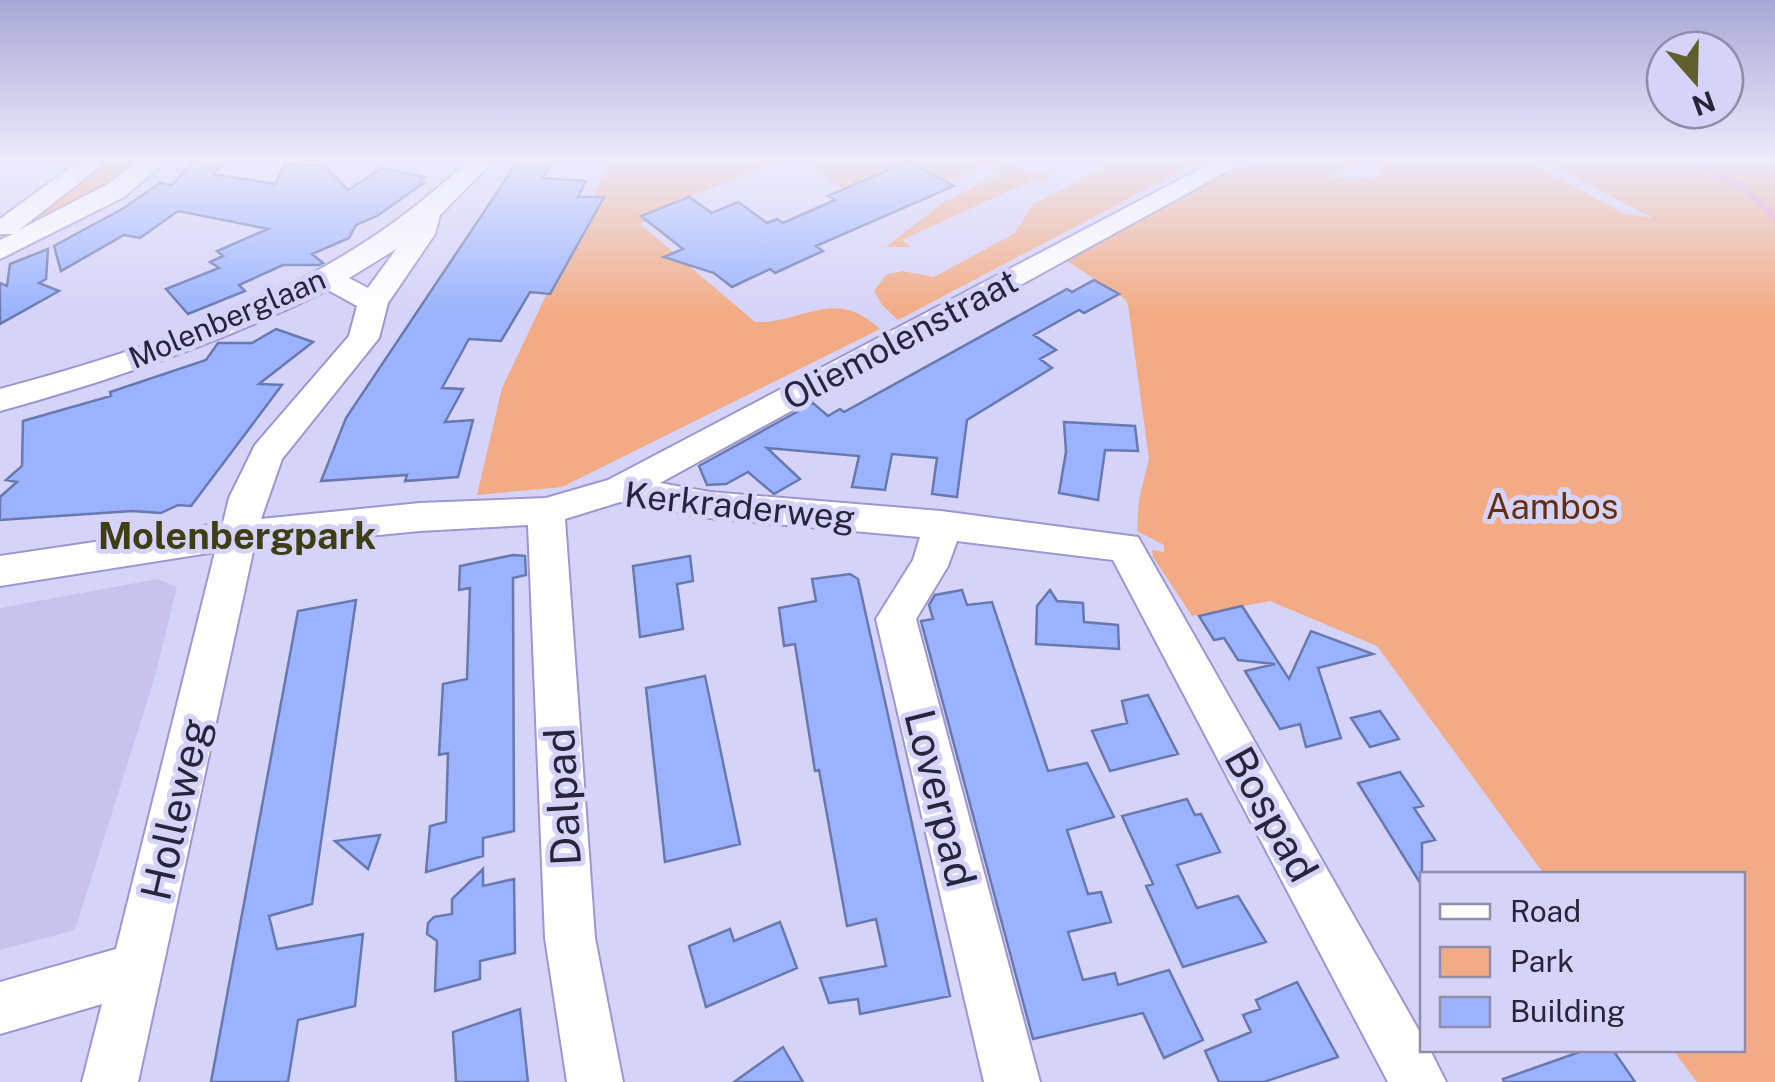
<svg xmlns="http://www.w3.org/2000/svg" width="1775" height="1082" font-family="'Public Sans',sans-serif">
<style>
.built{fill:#c8c3ed}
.green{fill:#f2ab84}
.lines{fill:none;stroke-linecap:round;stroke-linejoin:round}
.stream{stroke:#e894bc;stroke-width:6}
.building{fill:#9bb3fe;stroke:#6879af;stroke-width:2.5}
.minor-casing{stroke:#9e96d1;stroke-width:4}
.minor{fill:#fff;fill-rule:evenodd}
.labels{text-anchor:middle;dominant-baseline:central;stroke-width:10;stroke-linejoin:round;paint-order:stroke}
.far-street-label{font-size:30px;fill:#28243b;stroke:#d6d3f8}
.street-label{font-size:35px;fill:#28243b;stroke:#d6d3f8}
.park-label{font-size:35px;fill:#62300f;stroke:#d6d3f8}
.neighbourhood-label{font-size:38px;font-weight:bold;fill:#3e3e15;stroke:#d6d3f8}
.near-street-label{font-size:42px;fill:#28243b;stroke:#d6d3f8}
</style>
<rect width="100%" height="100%" fill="#d6d3f8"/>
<path class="built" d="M158 579 177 587 154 680 75 930 0 950V608Z"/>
<path class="green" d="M101 161H139L108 184 0 241V234Z
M610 161H780L644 214 650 220 640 224 755 322C806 323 834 286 880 329L562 487 477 495 502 388Z
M802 161H1009L1033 174 1044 169 1051 174 1044 182 1037 178 902 240 911 247H886L944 202 1003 172 988 164 930 189 895 168 844 189Z
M1107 161H1200L898 320 882 305 874 291 886 275 902 271 934 277 1015 233 1033 204 1105 168Z
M1261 161H1360L1331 176 1354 180 1380 175 1376 162 1380 161H1527L1625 214 1653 218 1542 161H1768L1775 165V1082H1697L1673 1050H1742V874H1544L1377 646 1270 601 1192 616 1153 557 1152 550 1164 552V545L1137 531 1139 499 1149 459 1128 305 1125 299 1064 259 1198 184Z"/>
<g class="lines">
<path class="stream" d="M1694 161 1747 192 1775 217"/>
</g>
<path class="building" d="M193 161H225L214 174 275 184 285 164 325 166 348 190 382 168 425 177 419 182 424 183 377 216 356 225 349 238 312 254 323 263 319 265H283L239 285 245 291 188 314 166 289 219 268 210 262 223 256 217 251 268 229 178 211 140 238 124 235 61 271 54 246 122 209 160 183 172 185Z
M518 161H554L543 178 586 181 578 197H604L550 294 530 292 501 341 469 339 442 388 463 389 445 422 473 420 458 477 405 481 407 475 321 481 346 418Z
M908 161 954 186 816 246 823 251 775 273 770 269 732 287 714 273 664 257 683 249 641 216 689 197 712 213 738 202 767 223 777 219 783 223 835 200 828 196Z
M48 249 46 279 39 283 59 291 0 324V283L7 286 10 264Z
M1094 280 1119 294 1084 313 1079 310 1034 335 1056 350 1040 359 1052 368 967 420 957 497 932 494 937 458 892 454 885 490 852 487 859 456 767 448 800 479 774 494 748 472 726 484 707 485 699 466 813 403 828 416 840 409 844 412 1067 289 1072 292Z
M276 329 313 342 259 384 282 385 191 506 178 505 161 513 132 511 0 520V497L17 482 6 480 22 466 23 421 111 396 110 392 206 360 218 343H252Z
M1064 422 1135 426 1138 451 1105 450 1098 500 1059 493 1066 452Z
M513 555 525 556 526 575 513 578 514 831 483 838V856L426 872 430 826 446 822 448 753 439 755 443 684 467 679 470 588 459 590 460 566Z
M690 556 693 581 677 584 683 629 640 637 633 566Z
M850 574 858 579 950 996 860 1014 858 999 829 1003 820 978 886 966 876 919 847 926 819 770 815 771 795 644 784 646 779 608 816 601 812 579Z
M962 590 967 605 992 602 1048 771 1087 763 1114 817 1067 830 1088 894 1101 892 1111 922 1068 932 1083 980 1115 973 1118 985 1169 970 1203 1040 1164 1058 1143 1013 1033 1039 921 621 933 619 929 605 935 595Z
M1050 590 1057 601 1083 603 1084 622 1118 625 1119 649 1036 644 1037 606Z
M356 600 312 904 269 916 277 949 363 934 355 1006 298 1020 288 1082H211L298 611Z
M1242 606 1289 679 1311 631 1373 654 1318 668 1341 738 1306 747 1300 724 1280 729 1245 671 1275 664 1238 660 1224 638 1214 640 1199 616Z
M705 676 740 844 665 862 646 688Z
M1148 695 1178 754 1110 771 1092 731 1127 723 1122 701Z
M1380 711 1399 739 1370 747 1351 718Z
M1400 772 1423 806 1414 808 1435 840 1422 843V886L1358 783Z
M1187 799 1195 815 1201 814 1220 852 1177 865 1197 908 1238 896 1266 942 1183 967 1146 886 1153 884 1122 816Z
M380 835 368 869 335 841Z
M483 869V886L514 879 515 953 480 961V979L435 991 437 941 427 934 428 923 434 917 452 914V899Z
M780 922 797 968 706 1007 689 946 730 929 734 941Z
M1297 982 1338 1057 1264 1082H1219L1205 1051 1251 1032 1243 1015 1260 1009 1256 1000Z
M520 1009 528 1082H456L453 1032Z
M783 1047 803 1082H734Z
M1585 1050H1613L1635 1082H1504L1503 1079Z"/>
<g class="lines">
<g class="minor-casing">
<path id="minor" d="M79 161H107L19 230 106 185 138 161H166L124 197 0 259V240L13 234H0V219Z
M467 161H493L440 215 435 234 388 303 379 338 282 459 261 519 420 503 546 498 608 480 1215 161H1246L660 483 710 492 941 511 1138 537 1422 1036V1050H1430L1446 1082H1388L1113 560 957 541 948 566 916 619 1040 1082H984L876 619 913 560 920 537 710 518 620 502 565 519 595 938 623 1082H567L545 938 528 525 420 531 254 547 138 1082H82L102 1004 0 1034V982L116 949 215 552 0 586V556L223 523 229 498 255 445 349 336 357 306 328 290C222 342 113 380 0 411V389C169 343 339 286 467 161ZM397 248 368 288 349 278 393 251Z"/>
</g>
<use href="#minor" class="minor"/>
</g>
<linearGradient id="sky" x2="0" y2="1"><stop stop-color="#a8a7d6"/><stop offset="0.51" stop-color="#edebfc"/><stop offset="1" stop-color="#edebfc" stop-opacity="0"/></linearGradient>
<rect width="1775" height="313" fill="url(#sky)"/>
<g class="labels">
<g class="far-street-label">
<text transform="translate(227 318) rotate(-23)">Molenberglaan</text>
</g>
<g class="street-label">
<text transform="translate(900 339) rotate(-28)">Oliemolenstraat</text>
<text transform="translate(740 506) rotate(6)">Kerkraderweg</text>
</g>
<g class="park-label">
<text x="1552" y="506">Aambos</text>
</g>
<g class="neighbourhood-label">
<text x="237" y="535">Molenbergpark</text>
</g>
<g class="near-street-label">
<text transform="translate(562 797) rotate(-93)">Dalpad</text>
<text transform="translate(941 798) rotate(76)">Loverpad</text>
<text transform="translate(175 809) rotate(-77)">Holleweg</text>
<text transform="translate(1272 814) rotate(61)">Bospad</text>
</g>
</g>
<rect x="1420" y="872" width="325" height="180" fill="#d6d3f8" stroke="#908dac" stroke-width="2.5"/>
<rect x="1440" y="904" width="50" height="15" fill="#ffffff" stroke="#908dac" stroke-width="2.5"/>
<text x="1510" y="922" font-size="30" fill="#28243b">Road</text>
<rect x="1440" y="947" width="50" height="30" fill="#f2ab84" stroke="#908dac" stroke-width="2.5"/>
<text x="1510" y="972" font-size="30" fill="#28243b">Park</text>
<rect x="1440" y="997" width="50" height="30" fill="#9bb3fe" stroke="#908dac" stroke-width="2.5"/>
<text x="1510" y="1022" font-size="30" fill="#28243b">Building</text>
<g transform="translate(1695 80) rotate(160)"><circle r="48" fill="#d6d3f8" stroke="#908dac" stroke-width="2.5"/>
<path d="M0-8L18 38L0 25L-18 38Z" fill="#5e5f2c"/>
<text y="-15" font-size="28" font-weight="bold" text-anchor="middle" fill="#28243b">N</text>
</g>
</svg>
